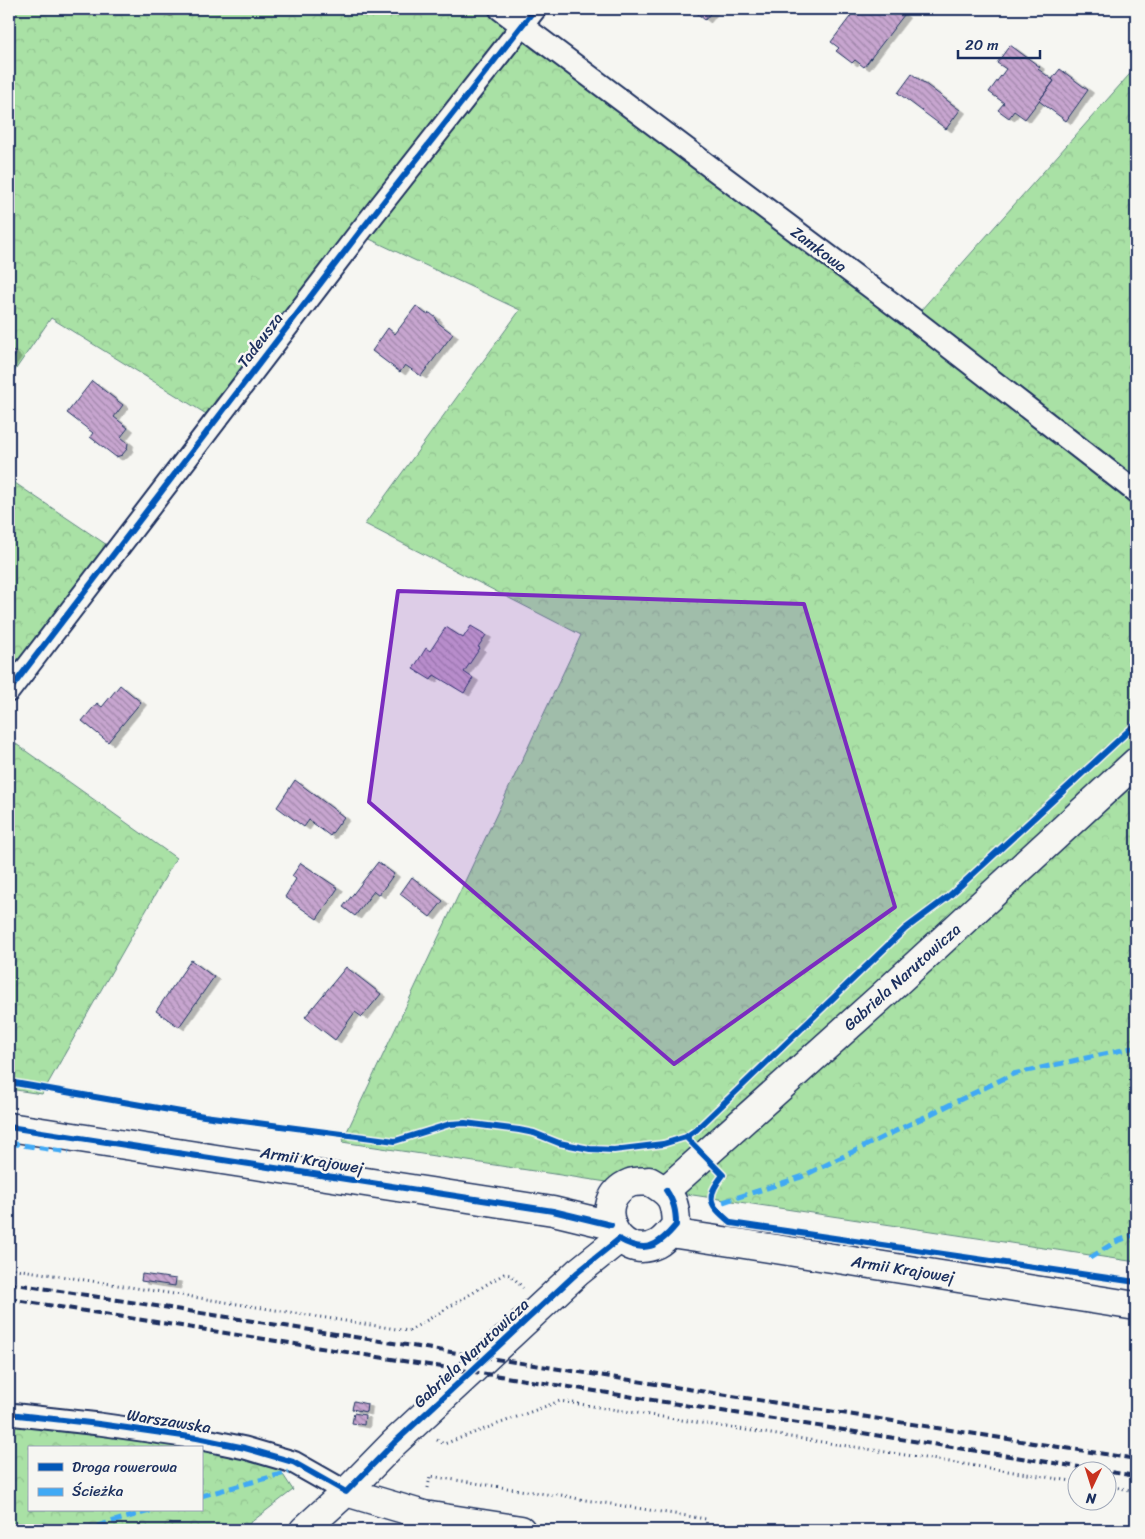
<svg xmlns="http://www.w3.org/2000/svg" width="1145" height="1539" font-family="Sriracha,sans-serif">
<style>
.forest{fill:url(#forest-crowns);stroke:#628882;fill-rule:evenodd}
.building{fill:url(#building-back-hatch);stroke:#1b2f5e;filter:url(#shadow)}
.lines{fill:none;stroke-linecap:round;stroke-linejoin:round}
.street-casing{stroke:#1b2f5e;stroke-width:25}
.secondary-casing{stroke:#1b2f5e;stroke-width:31}
.path{stroke:#1b2f5e;stroke-width:3;stroke-dasharray:1 4;stroke-linecap:butt}
.street{stroke:#f6f6f2;stroke-width:21}
.secondary{stroke:#f6f6f2;stroke-width:28}
.rail{stroke:#1b2f5e;stroke-width:4;stroke-dasharray:8 4;stroke-linecap:butt}
.quiet{stroke:#3fa9f5;stroke-width:5;stroke-dasharray:10 5;stroke-linecap:butt}
.cycleway-casing{stroke:#f6f6f2;stroke-width:9}
.cycleway{stroke:#0057b8;stroke-width:6}
.marked{fill:#7b2cbf;fill-opacity:0.2;stroke:#7b2cbf;stroke-width:4;stroke-linejoin:round}
.labels{text-anchor:middle;dominant-baseline:central;stroke-width:5;stroke-linejoin:round;paint-order:stroke}
.street-label{font-size:16px;fill:#1b2f5e;stroke:#f6f6f2}
</style>
<defs>
<pattern id="forest-crowns" width="20" height="18" patternUnits="userSpaceOnUse" patternTransform="scale(1.25)"><rect width="20" height="18" fill="#a9e1a5"/><path d="M2 6a3 3 0 1 1 6 0M12 15a3 3 0 1 1 6 0" fill="none" stroke="#91c190"/></pattern>
<pattern id="building-back-hatch" width="6" height="6" patternUnits="userSpaceOnUse" patternTransform="scale(1.25)"><rect width="6" height="6" fill="#c7a5cf"/><path d="M-1 5l2 2M0 0l6 6M5-1l2 2" fill="none" stroke="#a187ab"/></pattern>
<filter id="shadow"><feDropShadow dx="5.5" dy="3" stdDeviation="0" flood-color="#0004"/></filter>
</defs>
<rect width="100%" height="100%" fill="#f6f6f2"/>
<filter id="ink" filterUnits="userSpaceOnUse"><feTurbulence type="fractalNoise" baseFrequency=".02" numOctaves="2"/><feDisplacementMap in="SourceGraphic" scale="10" xChannelSelector="R" yChannelSelector="G"/><feConvolveMatrix kernelMatrix="1 2 1 2 8 2 1 2 1" color-interpolation-filters="sRGB"/></filter>
<g filter="url(#ink)">
<path class="forest" d="M9 9H500L913 319 1136 67V1262L342 1142 581 635 365 524 520 310 359 234 216 420 51 318 9 379Z
M9 479 116 551 9 691Z
M9 739 176 858 42 1094 9 1089Z
M9 1415 245 1448 280 1470 293 1490 241 1530H9ZM29 1448H201V1510H29Z"/>
<path class="building" d="M158 9H169L165 14Z
M692 9H714L705 20Z
M856 9H895L904 15 864 67 855 60 852 63 836 51 839 48 831 42Z
M1010 45 1040 67 1038 69 1054 81 1025 119 1014 111 1009 118 998 110 1004 103 989 92 1006 69 997 63Z
M1060 69 1088 90 1066 121 1039 101 1054 81 1052 79Z
M912 74 960 110 946 129 898 93Z
M416 306 426 314 430 313 436 318 437 322 453 334 421 376 405 365 400 372 372 351 388 328 395 334Z
M9 348 16 354 9 365Z
M92 381 123 405 114 417 128 428 121 437 128 443 127 449 122 455 116 457 90 437 93 433 67 413Z
M471 626 486 635 478 647 480 648 464 672 473 678 464 693 434 675 431 680 413 669 426 648 430 651 446 627 463 638Z
M120 685 141 702 108 742 82 721 97 703 102 707Z
M295 780 344 817 330 836 309 820 304 827 277 807Z
M378 862 394 874 379 895 374 891 355 916 343 907Z
M301 863 338 888 317 919 285 897 296 879 292 876Z
M412 877 443 901 430 917 400 894Z
M191 960 214 977 179 1027 156 1011Z
M346 967 381 994 362 1017 355 1012 335 1040 305 1017Z
M142 1274 176 1279 175 1286 141 1281Z
M354 1401 367 1404 366 1412 352 1409Z
M354 1413 365 1415 364 1425 352 1423Z"/>
<g class="lines">
<g class="street-casing">
<path id="street" d="M500 9 913 319 1136 492
M9 691 359 233 535 9
M9 1414 99 1424 197 1438 245 1448 293 1462 346 1492"/>
</g>
<g class="secondary-casing">
<path id="secondary" d="M9 1127 553 1211 611 1225
M649 1181C672 1194 675 1199 676 1225 671 1231 665 1240 657 1244 617 1264 588 1200 630 1183 635 1181 644 1182 649 1181Z
M666 1190 880 998 1136 762
M670 1233 744 1244 1136 1306
M346 1492 424 1515 521 1530
M304 1530 346 1492 394 1443 578 1272 619 1239"/>
</g>
<path class="path" d="M9 1268 409 1331 504 1274 511 1275 523 1288
M437 1440 444 1444 560 1401 1078 1482
M1108 1486 1136 1491
M428 1488 430 1476 552 1495 557 1494 579 1499 706 1519 707 1528 723 1530"/>
<use href="#street" class="street"/>
<use href="#secondary" class="secondary"/>
<path class="rail" d="M9 1283 1136 1459
M9 1299 1136 1476"/>
<path class="quiet" d="M9 1143 69 1152
M723 1202 801 1177 1013 1074 1136 1047
M1090 1258 1115 1242 1136 1234
M201 1496 289 1472
M83 1530 153 1510"/>
<g class="cycleway-casing">
<path id="cycleway" d="M9 691 359 233 535 9
M9 1082 204 1116 395 1141 450 1124 465 1123 519 1130 534 1133 559 1143 590 1149 614 1150 663 1144 686 1137 696 1130 905 929 948 897 1136 724
M9 1127 553 1211 611 1225
M686 1137 723 1175C704 1199 710 1205 731 1223L1136 1282
M9 1414 99 1424 197 1438 245 1448 293 1462 346 1492 394 1443 578 1272 619 1239C645 1254 658 1247 676 1225 676 1211 674 1202 666 1190"/>
</g>
<use href="#cycleway" class="cycleway"/>
</g>
</g>
<path class="marked" d="M398 591 804 604 895 907 674 1064 369 802Z"/>
<g class="labels">
<g class="street-label">
<text transform="translate(819 249) rotate(37)">Zamkowa</text>
<text transform="translate(260 340) rotate(-53)">Tadeusza</text>
<text transform="translate(902 977) rotate(-42)">Gabriela Narutowicza</text>
<text transform="translate(312 1160) rotate(9)">Armii Krajowej</text>
<text transform="translate(903 1269) rotate(9)">Armii Krajowej</text>
<text transform="translate(471 1353) rotate(-43)">Gabriela Narutowicza</text>
<text transform="translate(169 1421) rotate(9)">Warszawska</text>
</g>
</g>
<rect width="1145" height="1539" fill="none" stroke="#f6f6f2" stroke-width="30"/>
<rect x="15" y="15" width="1115" height="1509" fill="none" stroke="#1b2f5e" stroke-width="2" filter="url(#ink)"/>
<rect x="28" y="1446" width="175" height="65" fill="#f6f6f2" stroke="#9ea6b7"/>
<rect x="38" y="1463" width="25" height="8" fill="#0057b8" stroke="#9ea6b7"/>
<text x="72" y="1472" font-size="15" fill="#1b2f5e">Droga rowerowa</text>
<rect x="38" y="1488" width="25" height="8" fill="#3fa9f5" stroke="#9ea6b7"/>
<text x="72" y="1496" font-size="15" fill="#1b2f5e">Ścieżka</text>
<g transform="translate(1092 1486) rotate(184)"><circle r="24" fill="#f6f6f2" stroke="#9ea6b7"/>
<path d="M0-4L9 19L0 12L-9 19Z" fill="#c8321e"/>
<text y="-8" font-size="14" font-weight="bold" text-anchor="middle" fill="#1b2f5e">N</text>
</g>
<path d="M958 50v8h82v-8" fill="none" stroke="#1b2f5e" stroke-width="2.5"/>
<text x="965" y="50" font-size="15" fill="#1b2f5e" stroke="#f6f6f2" stroke-width="4" paint-order="stroke">20 m</text>
</svg>
